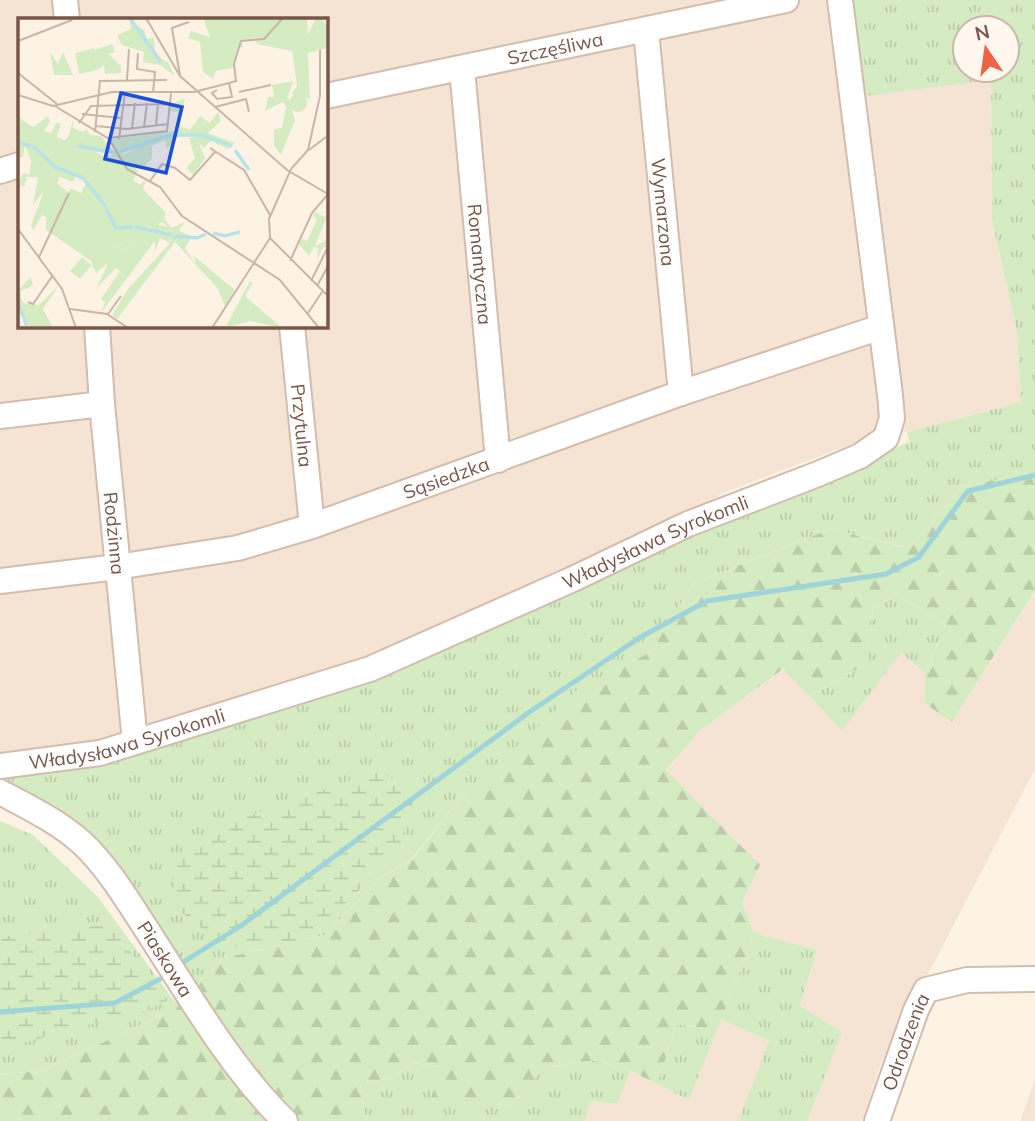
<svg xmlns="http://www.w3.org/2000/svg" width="1035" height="1121" font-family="Mulish,sans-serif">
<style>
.residential{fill:#f5e4d3;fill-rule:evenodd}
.grass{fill:url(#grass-tufts);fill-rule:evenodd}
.forest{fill:url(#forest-firs)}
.wetland{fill:url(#wetland-marsh)}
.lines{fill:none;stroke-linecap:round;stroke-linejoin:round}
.stream{stroke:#9ed4da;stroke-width:5}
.minor-casing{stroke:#d2bcad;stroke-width:28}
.minor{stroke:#fff;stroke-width:24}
.labels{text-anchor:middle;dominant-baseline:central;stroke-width:5;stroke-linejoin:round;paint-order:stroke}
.street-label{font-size:19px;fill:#785749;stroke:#fff7ed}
.inset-river{fill:none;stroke:#b9e3e8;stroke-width:3.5}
.inset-road{fill:none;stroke:#c8b5a7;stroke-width:2}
.view{fill:#1d4ed8;fill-opacity:0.15;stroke:#1d4ed8;stroke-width:3.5}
.inset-edge{fill:none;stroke:#785749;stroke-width:3.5}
</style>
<defs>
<pattern id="grass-tufts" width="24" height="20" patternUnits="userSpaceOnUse" patternTransform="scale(1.75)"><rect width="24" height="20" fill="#d5ecc3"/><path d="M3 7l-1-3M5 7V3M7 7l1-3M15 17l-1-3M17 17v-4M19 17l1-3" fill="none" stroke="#bacca9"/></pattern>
<pattern id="forest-firs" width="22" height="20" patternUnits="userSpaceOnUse" patternTransform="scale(1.75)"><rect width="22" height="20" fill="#d5ecc3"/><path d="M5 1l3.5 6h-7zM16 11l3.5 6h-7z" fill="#bacca9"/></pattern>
<pattern id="wetland-marsh" width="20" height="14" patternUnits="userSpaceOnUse" patternTransform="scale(1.75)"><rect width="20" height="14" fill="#d5ecc3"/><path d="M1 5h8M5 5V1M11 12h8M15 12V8" fill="none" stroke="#bacca9"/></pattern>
</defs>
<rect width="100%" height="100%" fill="#fdf3e5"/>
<path class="residential" d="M0 0H838L829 28 839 99 991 79 992 220 1017 332 1021 402 907 432 865 439 723 493 674 525 363 667 116 744 0 756ZM19 19H326V326H19Z
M1035 592V769L927 976 892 1058 882 1060 862 1121H807L841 1032 800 1006 817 950 754 933 742 902 666 771 700 731 784 669 842 731 901 653 925 673 924 703 952 722Z
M721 1019 769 1041 738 1121H585L590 1101 617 1104 631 1071 689 1100Z
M1035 1080V1121H1020L1024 1110Z"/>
<path class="grass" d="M852 0H1035V473L962 486 910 548 861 537 833 528 694 583 649 653 580 688 456 803 411 860 381 877 325 935 224 958 192 987 113 859 68 815 0 781V770H73L386 671 560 591 909 442 907 432 1021 402 1017 332 992 220 991 80 865 96ZM965 28H1007V70H965Z
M896 594 946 625 925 673 901 653 842 731 809 696 867 664 873 609Z
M0 821 33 835 98 897 175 1002 159 1016 45 1070 0 1075Z
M754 933 817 950 800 1006 842 1032 807 1121H738L769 1041 721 1019Z
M677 1024 717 1030 689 1100 657 1084Z
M594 1060 631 1071 617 1104 590 1101 585 1121H366L360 1084 391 1078 413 1063 439 1067 433 1096 511 1106 542 1068Z"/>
<path class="forest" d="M1035 473V591L952 722 924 703 925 673 946 625 896 594 873 609 867 664 809 696 783 669 700 731 666 770 760 865 742 902 754 933 717 1030 677 1024 657 1084 631 1071 594 1060 542 1068 511 1106 432 1097 439 1067 413 1063 391 1078 360 1084 366 1121H0V1075L45 1070 159 1016 224 958 325 935 381 877 412 860 456 803 580 687 649 653 694 583 833 528 861 537 910 548 962 486Z"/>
<path class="wetland" d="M374 772 418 787 400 844 354 896 298 944 226 947 180 911 168 861 229 823Z
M112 924 132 954 168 1000 139 1015 96 1023 0 1049V937Z"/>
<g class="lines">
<path class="stream" d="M185 961 242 925 528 713 639 638 707 601 886 574 919 557 968 491 1035 475
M0 1012 115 1003 160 979"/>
<g class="minor-casing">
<g id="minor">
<path d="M65 0 67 19"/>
<path id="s1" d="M646 31 681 393"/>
<path id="s2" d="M462 69 498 460"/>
<path id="s3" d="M326 96 786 0"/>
<path d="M0 171 19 165"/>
<path id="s4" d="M97 326 102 404 135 742"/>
<path id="s5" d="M292 326 312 526"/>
<path d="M0 416 102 404"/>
<path id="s6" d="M0 581 117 567 238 548 312 526 681 393 881 327"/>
<path id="s7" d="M0 766 100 753 370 669 573 579 688 524 818 474 860 456 886 438 892 418 890 395 840 0"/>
<path id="s8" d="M0 792C28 807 57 821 81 842 107 866 126 898 145 927 186 990 231 1069 285 1121"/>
<path id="s9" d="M877 1121 916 1010 926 990 967 980 1035 979"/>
</g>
</g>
<use href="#minor" class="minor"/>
</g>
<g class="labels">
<g class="street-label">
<text stroke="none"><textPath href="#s3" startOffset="234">Szczęśliwa</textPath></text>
<text stroke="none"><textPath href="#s1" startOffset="182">Wymarzona</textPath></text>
<text stroke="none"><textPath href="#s2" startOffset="196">Romantyczna</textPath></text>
<text stroke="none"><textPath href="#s5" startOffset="100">Przytulna</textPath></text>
<text stroke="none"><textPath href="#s6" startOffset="460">Sąsiedzka</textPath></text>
<text stroke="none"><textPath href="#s4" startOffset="208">Rodzinna</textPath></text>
<text stroke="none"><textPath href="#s7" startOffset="696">Władysława Syrokomli</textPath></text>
<text stroke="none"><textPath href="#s7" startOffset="130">Władysława Syrokomli</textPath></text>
<text stroke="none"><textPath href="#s8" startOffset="240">Piaskowa</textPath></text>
<text stroke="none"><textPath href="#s9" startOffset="84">Odrodzenia</textPath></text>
</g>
</g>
<g transform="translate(18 18)">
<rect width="310" height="310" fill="#fdf3e5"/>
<path d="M94 26 97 34 91 36 103 48V55L87 56 86 47 79 52 76 32ZM167 80 161 107 172 112 182 98 192 105 200 94 203 103 190 115 217 125 210 131 193 123 186 130 181 125 187 140 176 157 168 150 177 140 171 120 175 119 168 114 145 118 101 136 92 121 157 113 160 94 152 93 153 86ZM55 102V110L66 114 68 110 72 117 83 118 99 137 73 133 66 128 73 126V121L65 118 49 124ZM297 194 307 199 310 195 297 228 310 221V230L305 229 299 242 300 230 296 229 291 238 281 226 284 221 289 223 299 201 295 198ZM135 197 141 207 154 210 166 204 161 213 174 218 167 230 178 247 157 224 99 301 94 297 110 271 152 225 148 211 138 214 129 207ZM96 220H109L111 228 105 233 97 227 94 239 105 240 110 235 115 240 101 242 90 240 81 249 79 240ZM64 239 79 252 73 248 62 261 52 253ZM232 263 235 265 227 278 264 310 232 303 207 310Z" fill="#d5ecc3"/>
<path d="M185 0H289L290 16 298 0H303L310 8V30L290 35 292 81 273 76 279 68 274 33 239 26 237 20 224 24 225 29 219 31 216 50 198 53 195 61 185 54 182 24 170 20 173 13 192 19ZM111 2 126 12 129 21 136 19 137 38 150 44 157 58 142 47 125 44 126 34 104 27 99 17 113 11ZM76 30 79 52 61 56 57 35ZM32 34 40 46 45 34 55 57H36ZM250 79H270L277 102 263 137 256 128V111L264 110 268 89 265 84 247 93ZM30 98 32 104 26 113 33 115 39 104 43 106 39 119 47 122 52 116 51 124 58 118 79 120 73 128H66L85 138 109 135 136 119 168 114 175 119H160L149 131 147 122 134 128V140L127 148 109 144 120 152 115 163 122 166 128 162 125 171 148 195 146 200 156 213 144 204 139 207 135 198 129 208 138 214 147 209 152 225 142 220 137 234V223L83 295 87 284 83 281 102 253 98 250 78 271 90 245 78 255 73 243 28 212V199L24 197 15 213 13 207 26 173 15 187 20 159H9L6 169 0 166 5 155 11 157 13 143 7 127 5 139 0 140V99L15 109ZM58 158 68 165 63 175 53 170 50 174 39 165 42 159 55 164ZM96 220H109L111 228 105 233 97 227 81 249 86 240H80ZM176 238 217 272 207 289 200 271 178 247ZM13 259 15 268 2 273 5 285 21 287 41 267 25 291 35 310H13L0 292V272Z" fill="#d5ecc3" fill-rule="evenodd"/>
<path d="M275 63 270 79H256L254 67ZM271 85a9 9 0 1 1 18 0a9 9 0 1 1-18 0Z" fill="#d5ecc3"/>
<path class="inset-river" d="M112 0 143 44M0 124 16 129 37 149 65 160 88 189M60 128 98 135M217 132 231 152M101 134 153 117H184L214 128M88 191 98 210 115 209M117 209 153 217M195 215 207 218 222 214M155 218 179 220 188 216M0 285 9 308"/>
<path class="inset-road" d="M128 0 162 58 269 152 310 176M0 23 54 2M120 35 119 51 137 54 135 74M0 55 39 86M162 58 154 10 171 4M109 62 111 31M199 72 194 75 199 81 214 79 211 65M221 74 253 67M0 77 35 88 94 74H176L211 65 218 63 216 46 223 23 246 21 265 0M37 88 91 121 109 151 142 169 164 198 262 262 301 310M197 89 228 81 231 94M64 96 103 100M61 105 73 88 152 86M78 108 109 111 150 106M138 108 140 86M126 109 129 85M114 110 117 85M77 114 82 63 149 62M90 120 149 113 153 75M101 121 107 74M192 130 226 152 252 197M291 132 308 119M132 163 144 146 157 150 172 162 197 134M0 211 44 271 58 310M252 220 310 278M21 239 51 175M272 243 294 195 310 176M293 263 310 229M299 268 310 248M10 284 15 286 35 257M52 291 89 296 110 310M290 295 304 274M90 296 103 278M194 310 252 220 251 201 273 151 290 132 302 78V32"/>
<path class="view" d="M103 75 164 89 148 155 87 141Z"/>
<rect width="310" height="310" class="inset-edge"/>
</g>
<g transform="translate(986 49) rotate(347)"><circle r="33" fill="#fff7ed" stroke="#c9b7ab" stroke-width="2"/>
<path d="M0-5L12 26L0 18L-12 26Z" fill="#ec6345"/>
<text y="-10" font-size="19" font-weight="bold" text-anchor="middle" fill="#785749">N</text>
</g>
</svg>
